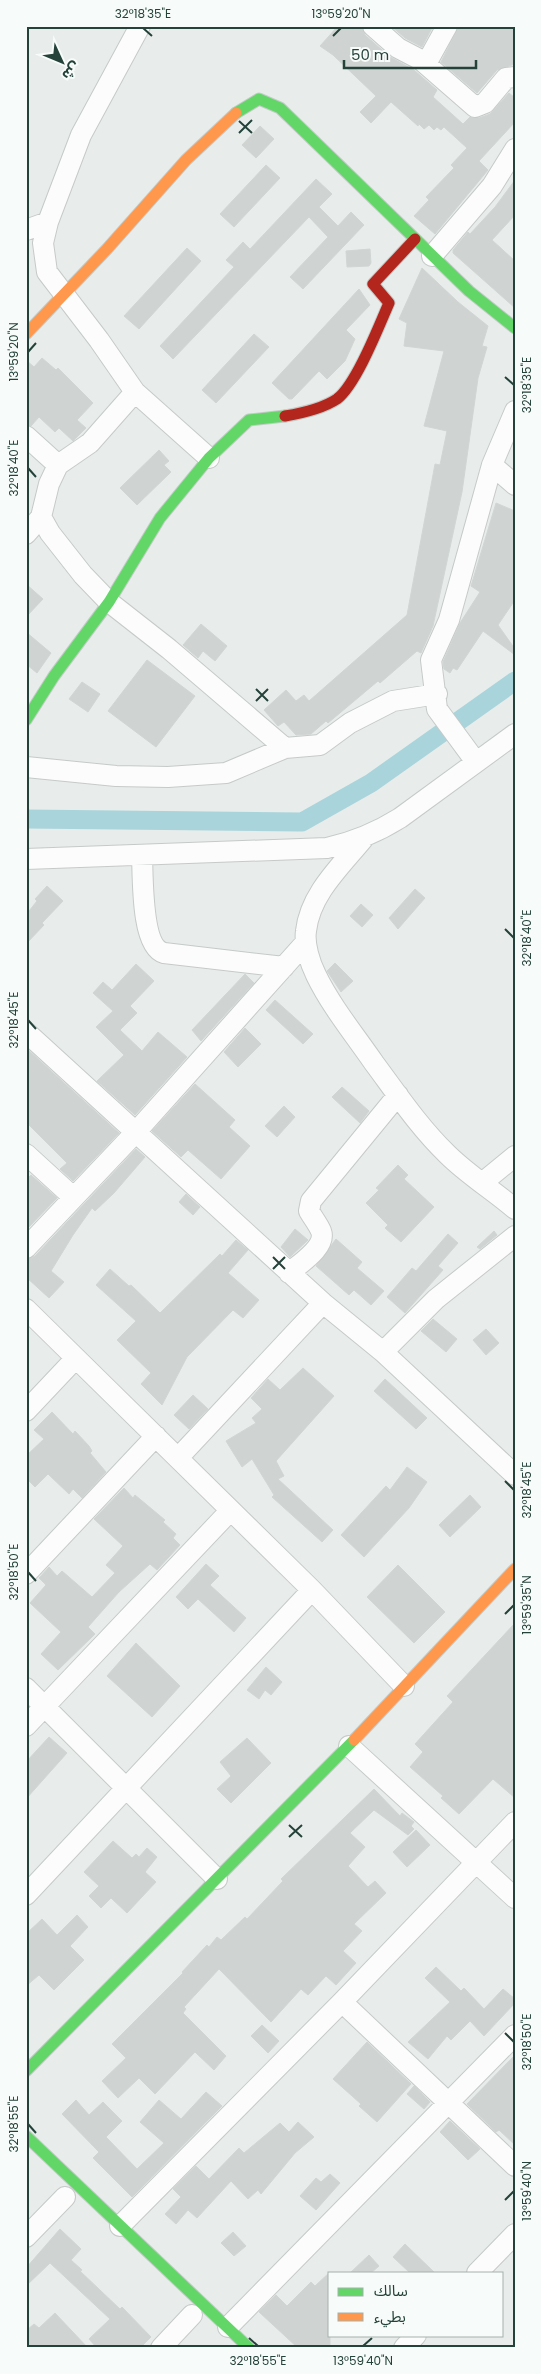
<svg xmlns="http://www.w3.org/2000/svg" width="541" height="2374" font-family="Poppins,'Noto Sans Arabic',sans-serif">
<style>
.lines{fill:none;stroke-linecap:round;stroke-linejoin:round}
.canal{stroke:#a9d4db;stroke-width:19}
.building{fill:#cfd4d2;stroke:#d1d6d4}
.street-casing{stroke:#c5cac8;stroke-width:22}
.fast-casing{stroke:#c3cbc8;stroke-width:13}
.slow-casing{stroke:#c3cbc8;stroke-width:13}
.jam-casing{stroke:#c3cbc8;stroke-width:13}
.street{stroke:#fcfcfc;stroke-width:20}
.fast{stroke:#63d668;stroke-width:11}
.slow{stroke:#ff974d;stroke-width:11}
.jam{stroke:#b3261e;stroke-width:11}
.ticks{fill:none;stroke:#24423a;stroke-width:2}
.neatline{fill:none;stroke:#24423a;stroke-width:2}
.ticks-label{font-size:12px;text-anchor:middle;fill:#24423a}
</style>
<rect width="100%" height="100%" fill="#e8edeb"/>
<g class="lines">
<path class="canal" d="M26 819 302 822 371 783 515 681"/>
</g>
<path class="building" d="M338 26H361L365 35 390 57 414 70 437 90 433 97 463 124 470 117 479 118 490 114 509 93 515 98V122L479 161 488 170 435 234 414 216 429 200 426 197 454 168 451 165 467 148 444 127 441 130 437 127 434 130 429 125 424 129 419 124 418 126 391 102 371 123 360 112 376 96 333 55 320 46Z
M391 26H433L422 47 405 38Z
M459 26H515V64L497 70 477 93 441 62Z
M260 126 274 139 256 158 242 145Z
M266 165 280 178 234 227 220 214Z
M316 179 332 194 319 207 338 226 351 212 364 225 303 289 290 277 328 237 309 217 173 359 160 346 234 267 226 260 243 242 250 249Z
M515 180V215L492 240 515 261V308L453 253V250L468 232 470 234 495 207Z
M187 248 201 261 139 329 124 316Z
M370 249 371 263 369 266 347 267 346 251Z
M422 268 458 302 488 326 482 346 487 347 478 378 462 492 433 626 421 653 417 651 380 683 378 681 328 723 326 721 311 734 296 735 284 722 278 726 264 710 286 690 296 701 304 695 309 701 407 615 435 464 440 465 447 431 424 426 444 351 404 346 407 323 399 319Z
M359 289 370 305 346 330 355 339 345 361 327 379 319 371 292 399H289L272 383Z
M254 334 269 347 216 403 202 390Z
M42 358 56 370 58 368 93 403 77 420 86 428 73 441 59 428 55 432 39 417 31 426 26 424V360L34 367Z
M159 450 169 461 164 465 171 472 137 505 120 488Z
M496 503 515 511V600L498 625 515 649V655L483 631 457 670 453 668 450 673 444 669 443 662 460 623 480 592 471 586Z
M26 584 43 599 26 617Z
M201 624 227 646 215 661 203 651 198 658 183 645Z
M26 632 51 653 37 673 26 664Z
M147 660 195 696 156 747 108 711Z
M82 682 100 694 88 712 69 699Z
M47 886 63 901 42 923 44 925 26 944V909L29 911 37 901 35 899Z
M415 889 425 898 398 929 389 918Z
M361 904 373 915 362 927 350 916Z
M335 963 353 981 341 992 327 971Z
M136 964 154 981 130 1006 137 1013 120 1030 142 1051 158 1032 187 1057 135 1115 97 1081 124 1055 96 1027 113 1011 93 993 103 982 112 990Z
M245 974 254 983 201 1041 192 1030Z
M275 1000 313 1034 303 1044 266 1010Z
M245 1028 261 1044 238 1067 224 1052Z
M26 1048 119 1133 73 1181 60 1169 67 1163 26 1122Z
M195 1084 235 1120 229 1127 250 1146 221 1179 188 1150 181 1157 152 1131Z
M342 1087 369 1111 360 1123 332 1097Z
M284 1106 295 1117 277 1137 265 1126Z
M136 1149 145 1157 114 1193 95 1211 92 1208 73 1235 51 1271 64 1282 49 1298 26 1277V1260L35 1256Z
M398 1165 408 1175 404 1179 434 1207 401 1242 385 1228 388 1225 366 1203 379 1190 376 1188Z
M31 1175 57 1198 26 1230V1180Z
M186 1194 200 1207 193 1215 179 1202Z
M295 1229 308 1240 290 1257 281 1247Z
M494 1231 497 1235 480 1249 477 1247Z
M448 1234 458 1243 438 1266 443 1270 405 1313 387 1297 412 1268 416 1271Z
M336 1239 362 1262 357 1268 384 1291 371 1305 354 1290 349 1295 316 1266Z
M236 1240 248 1250 228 1273 259 1300 243 1318 233 1310 187 1357 162 1405 141 1384 151 1373 117 1340 136 1321 96 1285 110 1269 129 1286 131 1285 160 1313 220 1254 222 1256Z
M433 1319 457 1339 446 1352 421 1331Z
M486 1329 499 1343 486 1355 473 1340Z
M303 1368 334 1396 276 1461 284 1476 278 1479 333 1530 322 1542 272 1497 274 1495 252 1459 242 1467 226 1441 256 1423 252 1418 262 1409 251 1398 268 1379 280 1390Z
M385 1379 427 1418 416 1429 374 1391Z
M193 1395 208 1409 189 1429 174 1415Z
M52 1412 73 1434 75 1431 89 1446 92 1451 90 1453 106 1472 82 1498 73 1489 69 1494 48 1474 35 1487 26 1478V1456L44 1439 34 1430Z
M407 1467 427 1482 409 1508 364 1557 341 1535 386 1486 390 1490Z
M124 1488 133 1498 135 1495 165 1520 163 1522 176 1534 173 1538 180 1545 157 1570 150 1564 119 1592 88 1627 95 1634 58 1670 41 1654 61 1632 30 1603 46 1585 39 1578 49 1567 57 1576 62 1571 92 1597 115 1573 106 1565 123 1546 94 1519Z
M470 1495 481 1507 450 1537 439 1525Z
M206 1564 219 1576 210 1585 246 1618 234 1632 198 1599 188 1609 176 1597Z
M398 1565 445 1612 414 1643 367 1597Z
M515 1623V1798L493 1779 459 1814 441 1798 443 1796 410 1767 423 1752 415 1744 453 1702 447 1696Z
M136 1643 180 1686 152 1717 107 1676Z
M266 1667 282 1682 271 1695 265 1690 259 1699 247 1690Z
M49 1737 67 1753 26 1799V1762Z
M247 1738 271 1763 231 1803 217 1789 231 1776 220 1762Z
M374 1789 400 1816 402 1813 414 1822 411 1826 414 1829 408 1835 374 1810 350 1833 365 1847 348 1866 368 1887 375 1881 386 1893 354 1924 362 1931 343 1951 356 1963 336 1985 326 1976 308 1995 301 1989 271 2022 219 1969 184 2007 186 2009 183 2013 226 2056 214 2070 195 2052 155 2094 139 2078 118 2098 102 2081 126 2058 112 2044 183 1973 182 1972 207 1945 209 1947 217 1937 221 1940 245 1917 247 1919 283 1881 281 1879Z
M416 1830 430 1845 407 1867 393 1852Z
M113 1841 132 1858 136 1854 139 1857 147 1848 157 1857 145 1872 156 1882 127 1913 111 1898 101 1908 89 1896 99 1886 84 1872Z
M77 1915 88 1927 70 1946 84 1960 54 1990 39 1975 26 1986V1934L42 1919 57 1935Z
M436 1967 461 1991 464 1988 484 2009 503 1989 515 1999V2003L484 2036 470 2021 451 2040 447 2036 428 2059 408 2042 450 2002 425 1978Z
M262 2025 279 2041 268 2053 251 2036Z
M367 2042 411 2084 377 2122 359 2106 361 2104 333 2079Z
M515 2055V2145L499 2130 496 2132 467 2104Z
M414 2086 430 2102 424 2109 407 2094Z
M206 2092 222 2106 132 2197 93 2158 99 2152 62 2114 76 2100 89 2115 103 2102 122 2121 106 2137 137 2169 164 2143 140 2122 159 2100 181 2119Z
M450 2121 480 2149 468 2160 440 2132Z
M298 2122 314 2137 295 2153 261 2194 258 2190 248 2199 231 2181 197 2218 188 2210 176 2224 165 2214 181 2197 173 2189 196 2166 209 2179 239 2148 244 2153 280 2123 289 2132Z
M330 2174 340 2183 316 2210 300 2196 316 2178 321 2182Z
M60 2229 81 2249 71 2260 82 2270 80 2271 120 2309 122 2307 151 2337 140 2348H97L89 2339 110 2319 50 2263 26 2286V2268Z
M233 2232 246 2246 234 2256 221 2243Z
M405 2244 435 2273H410L393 2257Z
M369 2255 379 2266 371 2273H350Z
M330 2272V2348H298L259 2312 276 2295 287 2306 311 2282 315 2286Z
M55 2313 88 2348H26V2331L34 2324 39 2328Z"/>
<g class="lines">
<g class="street-casing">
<path id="street" d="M373 26 398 48 421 60 475 107 485 103 506 78 515 77
M426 64 447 26
M48 222 43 243 47 272 99 340 135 392 209 458
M26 230 48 222 81 135 140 26
M432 256 492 186 515 149
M26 436 58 465
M492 465 515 485
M41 517 50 533 83 575 109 602 169 649 285 748
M26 534 41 517 49 484 58 465 90 443 135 392
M476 762 437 709 431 660 449 620 492 465 515 411
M26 767 116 776 168 777 226 773 285 748 320 745 350 723 393 701 437 694
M363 839C341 866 310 894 306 931 304 944 310 963 316 975 331 1006 354 1034 374 1063 397 1094 419 1127 447 1154 468 1175 493 1190 515 1209
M142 855C143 876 141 947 164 953L284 967
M26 859 327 848C354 842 376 833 400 818L515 734
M26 1032 323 1303 383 1352 515 1475
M26 1154 73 1197
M482 1183 515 1156
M26 1248 135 1133 306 942
M289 1273C299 1264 327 1247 321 1231 318 1224 313 1218 309 1211L311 1201 398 1095
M26 1309 312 1590 404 1686
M383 1352 436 1299 515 1236
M26 1411 76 1358
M178 1458 323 1303
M26 1574 156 1436
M26 1688 217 1879
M26 1726 230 1511
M349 1746 515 1898
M26 1895 312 1590
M342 2002 515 2166
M120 2226 342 2002 515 1822
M26 2237 65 2197
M477 2273 515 2234
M228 2327 515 2035
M161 2348 192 2315
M404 2348 416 2335"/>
</g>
<g class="fast-casing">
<path id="fast" d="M236 113 259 99 280 108 469 291 515 328
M26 720 54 676 109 602 160 518 209 458 249 420 285 416
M26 2071 354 1740
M26 2136 249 2348"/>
</g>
<g class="slow-casing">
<path id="slow" d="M26 334 107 249 186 160 236 113
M354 1740 515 1569"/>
</g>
<g class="jam-casing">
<path id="jam" d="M285 416C303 413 322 409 337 399 356 385 379 326 389 303L373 284 415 239"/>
</g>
<use href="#street" class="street"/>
<use href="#fast" class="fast"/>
<use href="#slow" class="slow"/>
<use href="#jam" class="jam"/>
</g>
<path class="ticks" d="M143 28 152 36M333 36 341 28M239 121 252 133M239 133 252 120M28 352 36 343M505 377 514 385M28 468 36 477M256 689 268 701M256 701 268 689M505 929 514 938M28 1020 36 1029M273 1257 285 1269M273 1269 285 1257M505 1481 514 1490M28 1572 36 1581M505 1614 514 1605M289 1825 302 1837M289 1837 302 1825M505 2033 514 2042M28 2124 36 2133M505 2200 514 2191M249 2338 258 2346M363 2346 372 2338"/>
<rect width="541" height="2374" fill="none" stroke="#f7fbf9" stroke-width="55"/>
<rect x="328" y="2272" width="175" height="65" fill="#f7fbf9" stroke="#a3b1ad"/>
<rect x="338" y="2288" width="25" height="8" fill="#63d668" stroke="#a3b1ad"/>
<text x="374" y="2296" font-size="15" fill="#24423a">سالك</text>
<rect x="338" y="2313" width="25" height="8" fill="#ff974d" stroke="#a3b1ad"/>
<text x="374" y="2322" font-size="15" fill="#24423a">بطيء</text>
<g transform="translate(62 62) rotate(134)" stroke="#f7fbf9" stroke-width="4" paint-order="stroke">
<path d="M0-4L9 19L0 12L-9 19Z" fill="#24423a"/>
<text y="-8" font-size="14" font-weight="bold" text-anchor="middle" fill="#24423a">ش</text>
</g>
<path d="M344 60v8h132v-8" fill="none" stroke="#24423a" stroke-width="2.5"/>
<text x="351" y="60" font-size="15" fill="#24423a" stroke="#f7fbf9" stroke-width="4" paint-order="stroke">50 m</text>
<rect x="28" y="28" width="486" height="2318" class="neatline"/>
<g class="ticks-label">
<text x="143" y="18">32°18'35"E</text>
<text x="341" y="18">13°59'20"N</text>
<text transform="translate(14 352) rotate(-90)" y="4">13°59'20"N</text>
<text transform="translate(527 385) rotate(-90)" y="4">32°18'35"E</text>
<text transform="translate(14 468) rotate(-90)" y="4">32°18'40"E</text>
<text transform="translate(527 938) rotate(-90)" y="4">32°18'40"E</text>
<text transform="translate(14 1020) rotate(-90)" y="4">32°18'45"E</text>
<text transform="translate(527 1490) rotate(-90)" y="4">32°18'45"E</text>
<text transform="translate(14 1572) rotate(-90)" y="4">32°18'50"E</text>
<text transform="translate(527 1605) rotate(-90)" y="4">13°59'35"N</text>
<text transform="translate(527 2042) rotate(-90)" y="4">32°18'50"E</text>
<text transform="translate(14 2124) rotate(-90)" y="4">32°18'55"E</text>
<text transform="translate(527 2191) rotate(-90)" y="4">13°59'40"N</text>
<text x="258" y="2365">32°18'55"E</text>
<text x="363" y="2365">13°59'40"N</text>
</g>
</svg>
